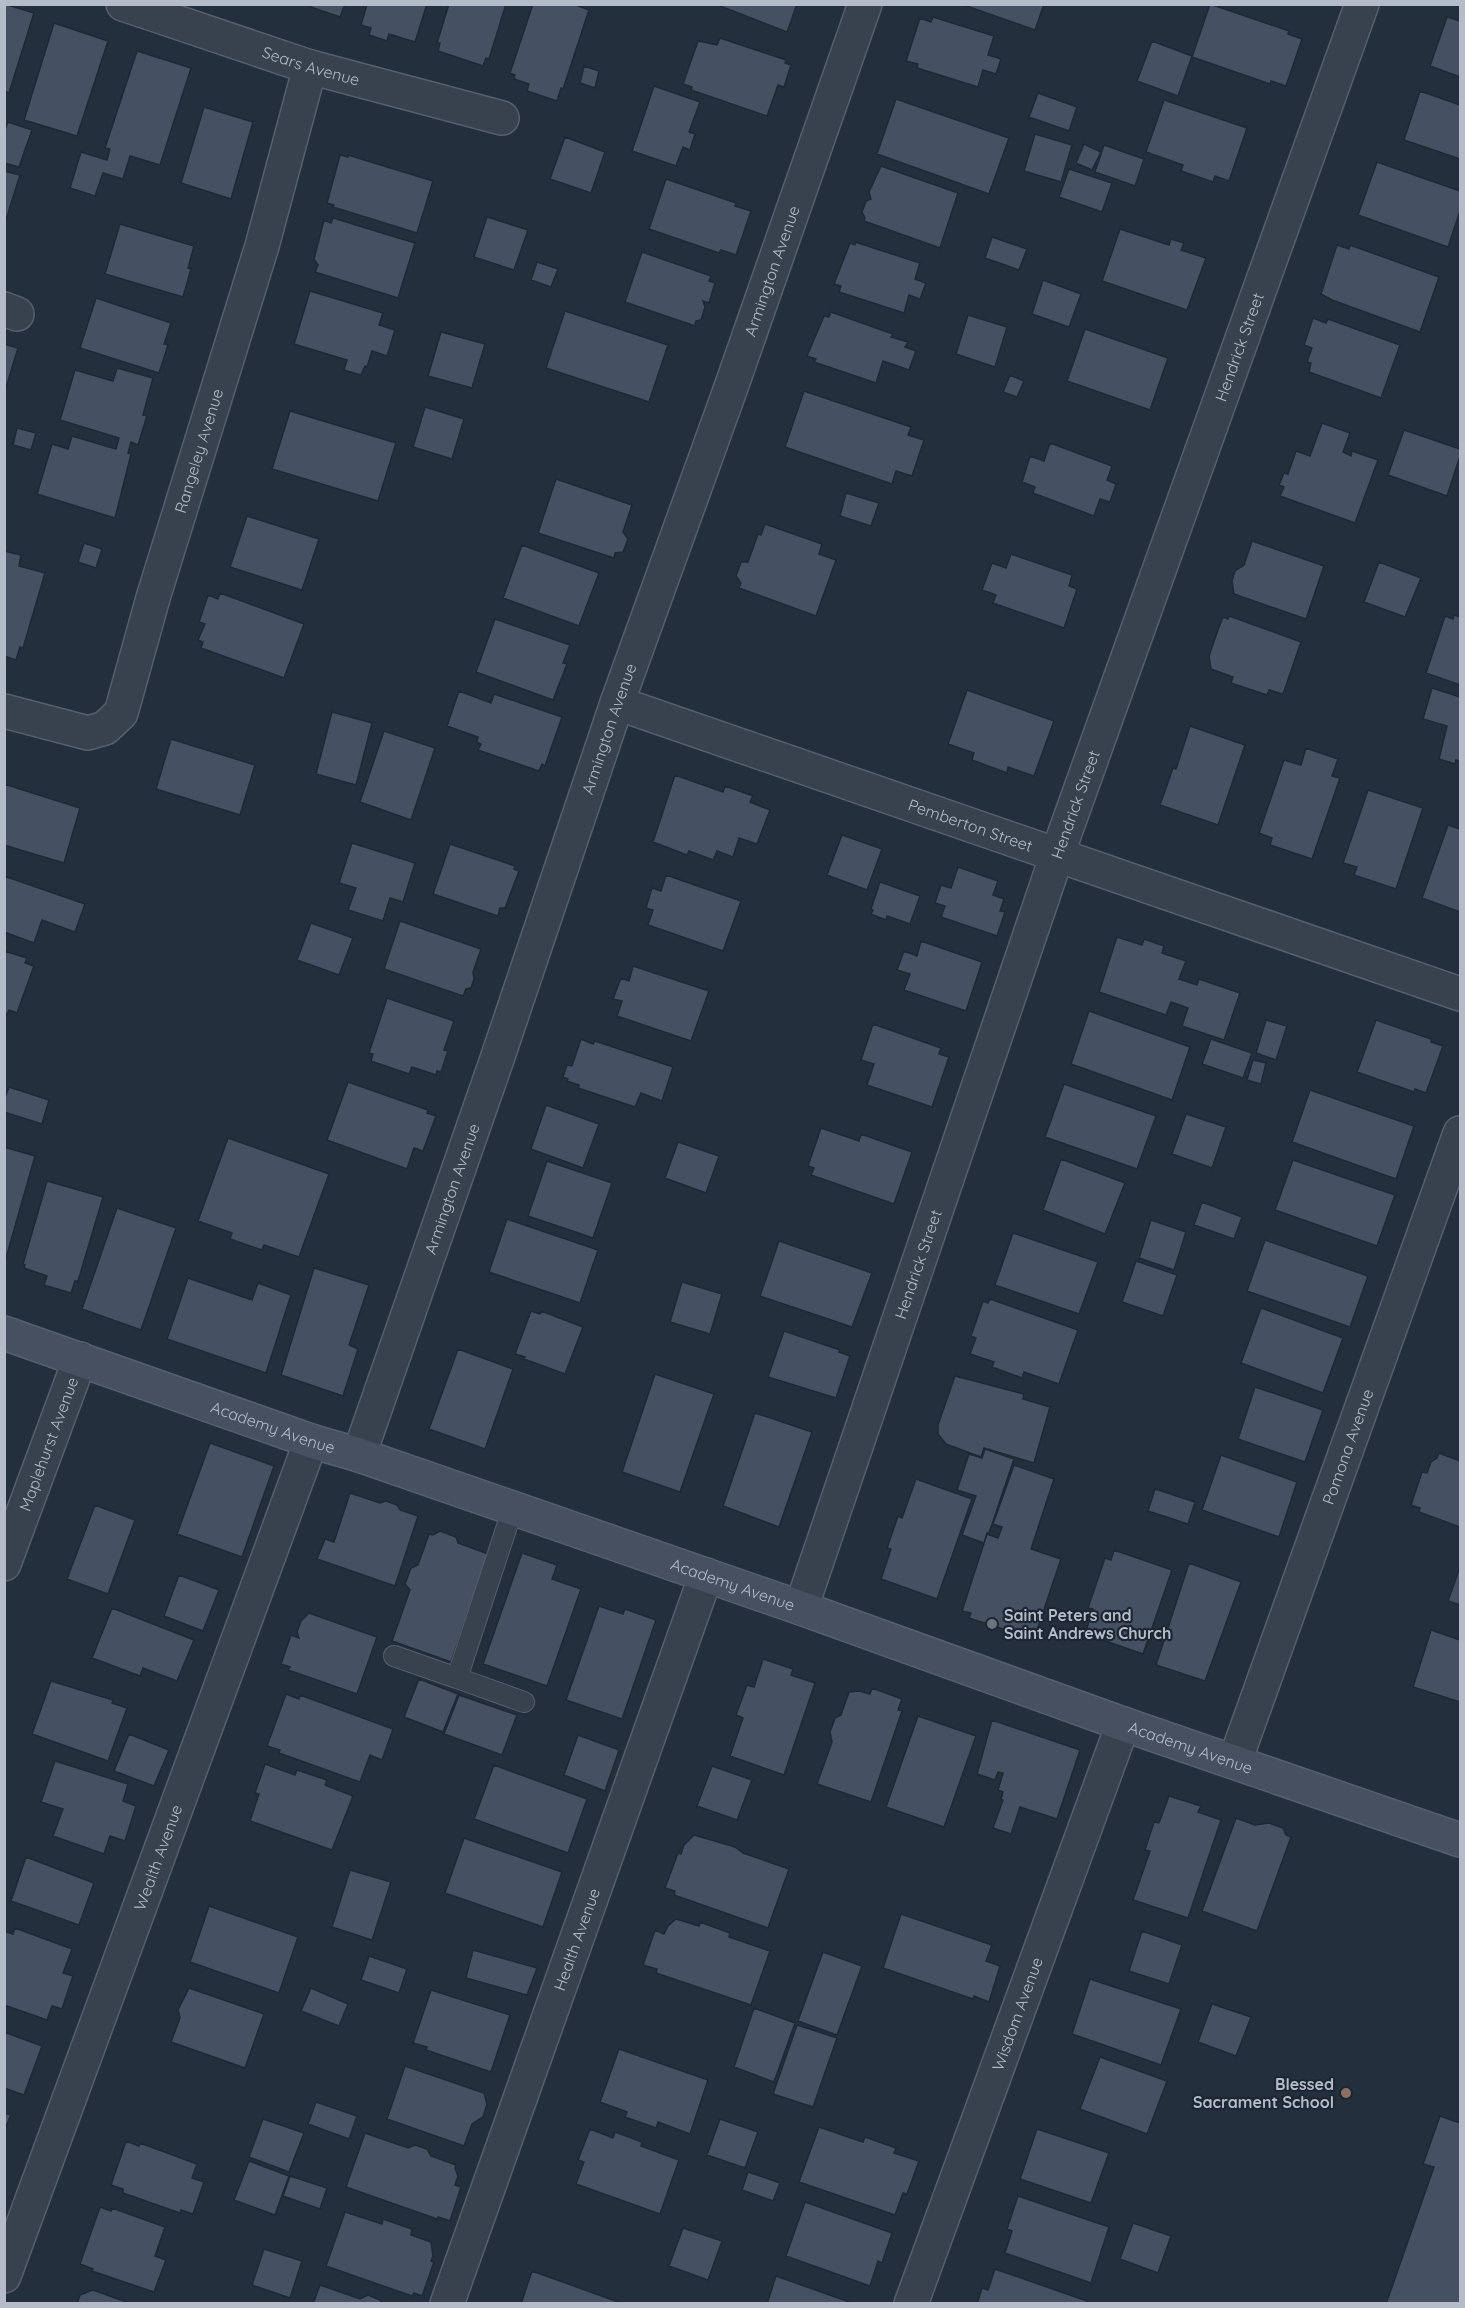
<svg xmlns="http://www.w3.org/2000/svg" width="1465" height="2308" font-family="Quicksand,sans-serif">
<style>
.building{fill:#455162;stroke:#1f2835;stroke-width:1.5}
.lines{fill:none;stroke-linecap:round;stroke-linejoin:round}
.lane-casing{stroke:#565f6c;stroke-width:22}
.street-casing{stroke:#565f6c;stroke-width:36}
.secondary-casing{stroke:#565f6c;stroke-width:36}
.lane{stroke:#38414e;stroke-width:20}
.street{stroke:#38414e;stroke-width:33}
.secondary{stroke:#465061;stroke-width:33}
.worship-dot{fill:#6b7280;stroke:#1d2633;stroke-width:2}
.education-dot{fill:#8d6e63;stroke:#1d2633;stroke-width:2}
.labels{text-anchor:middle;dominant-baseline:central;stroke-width:4.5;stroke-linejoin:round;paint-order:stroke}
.street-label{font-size:16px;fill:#b4bcc9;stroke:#1d2633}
.poi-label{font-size:16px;font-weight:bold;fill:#b4bcc9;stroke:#1d2633;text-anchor:start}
</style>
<rect width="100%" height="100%" fill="#242f3e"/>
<path class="building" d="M4 4 34 13 9 93 4 91Z
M302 4H345L340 17Z
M367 4H427L415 42 389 34 387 41 369 35 371 28 361 25Z
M449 4H506L489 59 486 58 483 66 438 51 440 43H437Z
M533 4H573L589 10 563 89 561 88 557 101 527 91 529 84 514 79 515 75 510 73Z
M715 4H797L787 32Z
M961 4H1044L1035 30Z
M1210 4 1289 31 1288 34 1302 39 1286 86 1271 81 1270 84 1192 57Z
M933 17 994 36 988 55 1001 59 996 74 983 70 978 87 917 68 918 64 906 61 920 18 931 22Z
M1447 17 1460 21V77L1430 66Z
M54 23 108 41 77 136 24 120Z
M720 38 786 60 785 63 791 65 784 87 778 85 767 116 691 90 692 87 683 84 698 41 717 45Z
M1152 41 1192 56 1178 96 1137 81Z
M137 51 191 68 160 165 130 156 123 179 103 173 95 196 70 188 81 152 107 160 110 149 105 148Z
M584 66 599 71 595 88 580 83Z
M654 86 700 102 689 132 695 134 690 150 683 147 676 166 632 151Z
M1420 91 1460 105V159L1404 140Z
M1038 93 1077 107 1069 131 1029 117Z
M896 99 1009 138 989 194 877 154Z
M1164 100 1247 128 1229 181 1215 176 1213 182 1181 171 1183 165 1146 152Z
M204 107 253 122 231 199 181 183Z
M8 122 32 130 19 167 4 163V132Z
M1035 134 1072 145 1061 182 1024 171Z
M565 137 605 152 591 193 550 179Z
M1084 144 1101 152 1092 170 1076 163Z
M1104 145 1144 159 1135 186 1095 172Z
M340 155 348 157V155L433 181 417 233 333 207 334 205 327 203Z
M1377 162 1460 191V211L1448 247 1358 215Z
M881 166 958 193 940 248 864 221 865 218 862 212 866 201 871 199 869 192Z
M1069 169 1112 183 1102 212 1059 197Z
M4 171 20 175 4 226Z
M666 179 736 203 735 206 751 211 736 255 721 250 719 253 649 229Z
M487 217 528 230 514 270 474 257Z
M333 218 415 243 398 298 315 272 318 265 314 259 324 220 331 223Z
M120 224 194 246 188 268 191 269 183 297 105 274Z
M1120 229 1169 245 1171 239 1184 243 1181 250 1206 258 1187 310 1102 281Z
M992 237 1027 249 1019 270 985 258Z
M855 242 920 263 915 279 926 283 920 299 909 295 904 313 839 292 841 286 834 284 850 243 855 245Z
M1337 245 1349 249 1350 245 1439 277 1420 332 1332 300 1321 294Z
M642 252 711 276 709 281 715 283 709 303 703 301 705 307 701 320 696 321 695 326 625 302Z
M537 262 558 269 551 287 531 280Z
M1043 280 1081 294 1069 327 1032 314Z
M310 291 383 313 379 325 395 330 387 356 372 351 367 367 365 366 361 375 344 370 347 360 294 344Z
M96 298 171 323 164 344 168 345 159 373 80 348Z
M565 311 668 345 649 402 546 368Z
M831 312 893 334 891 337 908 342 905 347 916 351 909 370 883 361 876 383 814 362 816 359 807 356 824 316 829 317Z
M968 315 1007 327 995 367 956 354Z
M1313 318 1326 323 1328 319 1400 345 1381 398 1309 372 1311 363 1307 362 1312 348 1304 345Z
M1085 329 1168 358 1150 410 1067 381Z
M441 332 485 344 472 388 428 376Z
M4 344 18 348 4 394Z
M117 368 153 378 143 415 147 416 138 445 131 442 128 453 131 454 115 518 37 494 52 444 68 449 72 436 116 449 119 438 60 420 75 370 113 381Z
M1010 375 1024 381 1017 397 1003 392Z
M804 391 911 427 908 435 924 440 912 476 896 471 892 484 785 447Z
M425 407 464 419 452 459 413 447Z
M290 411 396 443 378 501 272 469Z
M1322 423 1350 433 1343 452 1351 456 1352 451 1378 460 1355 523 1280 496 1284 487 1279 485 1284 473 1288 474 1296 451 1310 456Z
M17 428 36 433 31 450 13 445Z
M1404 430 1460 449V456L1447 496 1388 475Z
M1050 443 1112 466 1107 480 1116 484 1110 502 1100 499 1094 516 1033 493 1035 487 1022 482 1030 456 1044 461Z
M556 479 632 505 623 532 628 539 623 552 615 553 614 558 538 533Z
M846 493 879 503 871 526 840 516Z
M247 516 319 539 302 590 230 567Z
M765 524 822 544 819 554 836 560 816 616 739 588 741 583 736 576 741 562H748L758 534 761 535Z
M1252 541 1324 566 1306 619 1234 594 1232 581 1235 571 1244 565Z
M84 543 102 549 96 568 78 562Z
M522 545 599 573 579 626 503 598Z
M4 551 21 555 19 566 45 573 23 648 20 647 16 660 4 656Z
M1011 554 1072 575 1069 586 1077 589 1064 628 993 603 996 595 982 590 992 563 1006 568Z
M1379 562 1421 578 1405 617 1364 602Z
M220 593 304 624 284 678 201 648 203 642 198 640 205 624 199 622 208 595 218 599Z
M1454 615 1460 617V685L1426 673 1445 616 1453 619Z
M1229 616 1301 642 1283 694 1269 690 1267 695 1231 683 1233 677 1211 669 1209 656 1219 627 1223 617 1228 619Z
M495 619 570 645 563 663 567 664 553 700 476 672Z
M1432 688 1460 697V761L1456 760 1455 764 1439 759 1447 726 1423 719Z
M967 690 1054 721 1034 776 1008 767 1007 773 972 760 974 753 948 744Z
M459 691 491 703 494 694 562 717 545 766 542 764 539 771 478 750 481 744 477 742 478 737 447 726Z
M332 712 372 723 356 785 316 774Z
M1190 726 1245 745 1218 825 1160 805 1173 768 1176 769Z
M384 731 435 748 411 820 360 802Z
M171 739 255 765 240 815 156 789Z
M1306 748 1338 759 1332 776 1340 778 1312 859 1270 845 1272 838 1259 833 1284 760 1301 765Z
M675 775 723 792 725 786 753 796 750 802 770 810 757 844 739 838 733 857 717 851 713 860 689 851 687 855 653 842Z
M4 784 80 808 64 863 4 845Z
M1368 790 1423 808 1396 889 1354 875 1357 867 1343 863Z
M1448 825 1460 829V912L1422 898Z
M842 835 882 849 867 890 827 875Z
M352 843 415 863 403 902 390 898 383 921 348 910 356 888 339 883Z
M450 844 515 866 514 869 519 871 505 908H500L498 916 433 894Z
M958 867 998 881 993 895 1004 899 1000 911 1005 912 997 936 941 917 945 906 935 903 941 885 951 888Z
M666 875 741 901 723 951 648 925 653 910 646 908 652 888 661 891Z
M4 876 85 904 75 932 42 920 34 943 4 932Z
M880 882 920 896 910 924 887 916 886 920 871 914 873 910 871 909Z
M400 921 481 949 473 972 474 979 471 988 466 989 463 996 384 969Z
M311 923 353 938 339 975 297 960Z
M1117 937 1142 945 1144 939 1164 946 1162 953 1186 961 1179 979 1197 985 1199 979 1240 993 1224 1040 1182 1026 1188 1008 1171 1002 1166 1015 1099 992Z
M921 941 982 962 966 1011 904 990 910 974 897 970 904 951 917 956Z
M4 951 27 958 25 963 34 966 17 1013 9 1010 7 1014 4 1013Z
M633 966 709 991 691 1041 617 1016 622 1001 613 999 621 978 629 981Z
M387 998 454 1021 444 1050 448 1051 441 1072 437 1071 436 1075 412 1067 409 1074 371 1061 373 1054 369 1053Z
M1089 1011 1190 1047 1172 1100 1071 1064Z
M1266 1020 1287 1026 1276 1060 1256 1053Z
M1376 1020 1431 1039V1042L1443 1046 1426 1093 1415 1089 1414 1092 1357 1072Z
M873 1024 941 1048 939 1054 949 1057 932 1107 867 1085 874 1064 861 1060Z
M581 1039 593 1044 595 1041 673 1067 662 1101 641 1093 635 1107 578 1088 579 1085 567 1081 568 1079 563 1077 567 1065 572 1066Z
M1211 1039 1252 1053 1243 1078 1202 1064Z
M1253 1060 1266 1063 1261 1084 1247 1080Z
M348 1082 428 1110 427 1113 436 1116 423 1151 414 1148 407 1169 327 1140Z
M1064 1084 1156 1116 1137 1169 1045 1137Z
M9 1087 49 1100 42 1124 4 1112V1100Z
M1310 1090 1414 1126 1396 1179 1292 1142Z
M546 1105 599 1124 583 1168 531 1149Z
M1186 1114 1226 1127 1212 1168 1172 1154Z
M821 1128 859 1141 861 1134 912 1152 894 1204 811 1175 814 1168 808 1166Z
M228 1138 329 1174 299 1257 264 1245 262 1250 230 1239 232 1233 198 1221Z
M678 1142 719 1156 706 1193 665 1178Z
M4 1147 35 1156 6 1258H4Z
M1061 1159 1125 1183 1105 1234 1043 1210Z
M1293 1160 1395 1195 1377 1246 1275 1210Z
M547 1161 612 1183 593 1238 528 1216Z
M47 1181 103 1197 78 1281H75L71 1293 44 1285 47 1276 24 1268 25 1265 23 1264Z
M1202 1202 1242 1217 1234 1239 1194 1225Z
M117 1208 176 1228 141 1330 82 1309Z
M507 1219 598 1250 580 1303 489 1272Z
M1151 1220 1186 1232 1174 1270 1139 1258Z
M1013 1233 1098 1262 1079 1314 995 1285Z
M1265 1240 1368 1276 1350 1327 1247 1291Z
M779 1241 872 1273 852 1327 760 1296Z
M1136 1261 1177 1275 1163 1316 1122 1302Z
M314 1268 369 1285 349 1345 358 1349 343 1396 281 1375Z
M188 1278 252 1300 258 1283 291 1295 266 1373 167 1339Z
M682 1282 722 1294 710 1334 670 1322Z
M990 1299 1078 1330 1059 1384 1024 1372 1022 1378 992 1367 994 1362 970 1354 976 1338 971 1336 983 1301 988 1303Z
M1261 1308 1343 1338 1323 1393 1241 1363Z
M531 1311 540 1314 541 1311 583 1327 565 1374 524 1359 525 1357 515 1354Z
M784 1331 840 1350 839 1352 850 1356 836 1398 768 1377Z
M458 1349 513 1369 485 1449 429 1429Z
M655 1374 714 1394 680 1492 622 1472Z
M955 1376 1024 1394 1023 1399 1050 1407 1034 1463 984 1448 981 1457 946 1444 938 1434V1425Z
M1255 1387 1323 1410 1305 1462 1238 1439Z
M755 1413 812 1432 779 1527 723 1506Z
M210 1443 274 1466 242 1557 177 1534Z
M985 1449 1014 1459 989 1533H987L984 1543 962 1535 976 1496 957 1490 969 1454 982 1458Z
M1439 1453 1460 1461V1527L1419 1512 1420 1508 1411 1505 1422 1472 1427 1473 1431 1462 1437 1458Z
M1221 1455 1297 1482 1279 1537 1202 1510Z
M1014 1465 1054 1479 1031 1549 1061 1559 1034 1639 969 1618 971 1613 962 1611 987 1534 998 1538 1002 1527 993 1524Z
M916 1479 972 1499 937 1599 881 1579 891 1549 887 1548 898 1516 902 1518Z
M1155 1489 1195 1502 1188 1524 1148 1511Z
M350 1493 380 1503 386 1501 397 1505 400 1510 418 1516 395 1586 317 1559 325 1539 334 1542Z
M95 1505 135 1520 108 1594 67 1579Z
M440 1531 456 1537 458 1543 488 1554 451 1662 392 1641 410 1590 405 1584 411 1568 418 1565 429 1534 433 1535Z
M1114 1550 1172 1570 1143 1654 1085 1634 1093 1609 1088 1608 1105 1558 1111 1560Z
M522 1553 557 1565 552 1579 581 1589 547 1686 483 1664Z
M1189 1563 1241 1582 1205 1681 1156 1665Z
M1460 1567V1605L1448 1601Z
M179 1575 219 1590 203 1631 164 1616Z
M599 1606 623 1614 625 1609 656 1620 622 1719 566 1700Z
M112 1608 194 1640 177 1681 143 1668 140 1676 92 1658Z
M309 1613 377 1637 357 1694 288 1670 290 1667 281 1664 291 1635 299 1638 297 1632 301 1621Z
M1431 1630 1460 1640V1702L1413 1687Z
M763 1659 793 1669 791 1675 815 1683 784 1775 730 1756 743 1718 736 1715 747 1685 754 1687Z
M419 1679 458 1694 443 1732 404 1717Z
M51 1681 113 1700 112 1703 127 1708 108 1761 32 1734Z
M872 1688 902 1699 898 1710 902 1711 871 1802 817 1784 832 1742 830 1732 835 1718 841 1715 849 1692 859 1691 870 1694Z
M286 1694 299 1699 300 1695 393 1729 382 1760 370 1755 360 1782 279 1753 280 1750 267 1746Z
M459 1695 517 1715 502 1755 444 1734Z
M918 1716 976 1736 944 1827 886 1807Z
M992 1720 1080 1750 1057 1819 1020 1807 1011 1834 993 1828 1003 1800 1001 1799 1003 1792 998 1790 1003 1773 998 1772 995 1780 977 1774Z
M129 1734 169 1750 154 1786 114 1771Z
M578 1735 619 1750 605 1791 564 1775Z
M55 1761 128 1784 123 1801 136 1806 125 1841 110 1836 104 1854 53 1836 63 1809 41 1802Z
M265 1764 295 1775 297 1770 327 1780 325 1785 353 1796 332 1850 250 1821 259 1794 255 1793Z
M494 1765 587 1799 568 1853 474 1819Z
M712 1766 752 1780 737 1820 697 1806Z
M1169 1796 1201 1806 1198 1812 1221 1820 1188 1918 1133 1900 1150 1851 1145 1850 1154 1822 1159 1823Z
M1236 1818 1255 1825 1269 1823 1283 1828 1286 1835 1291 1837 1257 1931 1202 1911Z
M694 1835 735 1847 743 1853 789 1869 768 1928 674 1895 675 1891 665 1888 678 1853 681 1854 684 1845Z
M464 1838 562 1872 543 1927 445 1893Z
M26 1857 94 1883 79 1925 11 1901Z
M350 1870 391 1882 372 1940 332 1927Z
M209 1906 298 1937 279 1993 190 1962Z
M901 1914 992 1945 986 1961 1000 1966 989 2002 974 1996 973 1999 883 1968Z
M676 1919 699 1926 700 1922 730 1933 729 1937 770 1951 751 2005 656 1973 657 1969 643 1965 655 1930 664 1934 668 1926Z
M15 1928 72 1949 63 1973 73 1976 62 2009 52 2006 47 2020 4 2005V1931L13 1934Z
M1142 1931 1182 1945 1169 1984 1129 1971Z
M473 1950 537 1968 527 1995 466 1978Z
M823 1952 862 1966 837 2035 798 2021Z
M369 1956 407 1969 399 1993 361 1980Z
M1090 1979 1181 2009 1161 2065 1072 2034Z
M189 1988 264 2014 245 2068 171 2042 180 2018 178 2010Z
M311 1988 348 2004 339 2026 301 2011Z
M431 1990 510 2015 491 2072 426 2050 427 2047 413 2043Z
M1212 2004 1251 2017 1236 2056 1198 2042Z
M754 2008 795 2023 774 2082 734 2067Z
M797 2025 837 2038 813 2107 773 2094Z
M4 2032 42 2046 24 2095 4 2088Z
M619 2049 708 2080 690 2134 658 2122 656 2128 625 2117 627 2112 600 2102Z
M1100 2057 1167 2081 1147 2134 1080 2109Z
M405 2066 484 2093 487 2104 483 2117 472 2124 464 2146 387 2119Z
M316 2102 357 2116 349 2139 308 2124Z
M4 2113 11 2115 4 2131Z
M1440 2116 1460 2123V2304H1386L1434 2167 1423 2164Z
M263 2119 304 2133 289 2172 249 2157Z
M720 2119 758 2132 745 2168 707 2155Z
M819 2127 863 2142 865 2137 896 2148 894 2153 919 2161 907 2194 903 2193 895 2215 799 2182Z
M590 2129 613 2138 615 2132 642 2142 641 2146 679 2160 660 2214 576 2184 584 2162 578 2160Z
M1037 2129 1109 2153 1091 2203 1020 2179Z
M365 2133 408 2148 415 2145 427 2149 431 2156 456 2165 455 2168 458 2176 455 2185 461 2187 450 2221 438 2217 437 2219 346 2187Z
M126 2141 139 2146 140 2143 197 2164 192 2178 204 2182 193 2214 181 2210 180 2213 123 2193V2189L111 2185Z
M249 2161 289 2176 275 2215 234 2200Z
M748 2172 780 2183 773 2201 742 2190Z
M290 2176 327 2188 320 2209 283 2196Z
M1018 2196 1109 2227 1091 2283 1005 2253 1012 2231 1007 2229Z
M805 2202 892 2233 882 2263 878 2261 870 2286 786 2256Z
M100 2207 111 2211 112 2208 165 2227 155 2256 166 2260 154 2292 92 2271 93 2269 80 2264Z
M345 2212 382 2224 383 2219 412 2229 411 2235 431 2242 433 2256 431 2261 434 2262 422 2296 414 2293 412 2296 326 2266Z
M1133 2223 1171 2236 1158 2273 1120 2259Z
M683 2228 722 2241 708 2280 669 2266Z
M264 2249 302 2261 290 2298 252 2285Z
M995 2269 1087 2301 1086 2304H977L982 2288 988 2290Z
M532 2271 624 2304H521Z
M776 2276 855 2304H767Z
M320 2285 360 2299 368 2295 380 2300 382 2304H313Z
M93 2290 132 2304H77L80 2295Z"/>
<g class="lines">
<g class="lane-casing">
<path id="lane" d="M513 1508 457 1678 524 1702
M394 1656 457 1678"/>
</g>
<g class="street-casing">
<g id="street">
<path id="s1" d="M123 4 310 67 502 118"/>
<path d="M4 309 17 314"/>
<path id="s2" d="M617 703 1460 994"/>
<path id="s3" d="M4 711 88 733 105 728 121 713 153 598 262 246 310 67"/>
<path id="s4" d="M359 1455 496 1062 617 703 729 393 865 4"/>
<path id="s5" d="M4 1564 80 1359"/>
<path id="s6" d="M801 1608 1057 855 1362 4"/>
<path id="s7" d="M1235 1761 1460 1133"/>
<path id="s8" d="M4 2276 311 1441"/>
<path id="s9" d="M447 2304 706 1575"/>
<path id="s10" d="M911 2304 1123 1724"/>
</g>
</g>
<g class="secondary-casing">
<g id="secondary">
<path id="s11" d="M4 1333 311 1441 359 1455 801 1608 1123 1724 1460 1840"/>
</g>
</g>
<use href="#lane" class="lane"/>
<use href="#street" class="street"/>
<use href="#secondary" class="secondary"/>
</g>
<circle class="worship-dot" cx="992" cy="1624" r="6"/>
<circle class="education-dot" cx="1346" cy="2093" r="6"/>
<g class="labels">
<g class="street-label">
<text stroke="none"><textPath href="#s1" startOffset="198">Sears Avenue</textPath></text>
<text stroke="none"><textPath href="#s4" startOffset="1254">Armington Avenue</textPath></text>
<text stroke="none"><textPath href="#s6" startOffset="1335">Hendrick Street</textPath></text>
<text stroke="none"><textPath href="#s3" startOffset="400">Rangeley Avenue</textPath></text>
<text stroke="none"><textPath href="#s4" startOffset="768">Armington Avenue</textPath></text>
<text stroke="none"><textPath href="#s6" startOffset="849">Hendrick Street</textPath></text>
<text stroke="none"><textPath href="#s2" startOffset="374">Pemberton Street</textPath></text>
<text stroke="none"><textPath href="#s4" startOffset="282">Armington Avenue</textPath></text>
<text stroke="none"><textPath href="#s6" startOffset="363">Hendrick Street</textPath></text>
<text stroke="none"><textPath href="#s11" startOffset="285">Academy Avenue</textPath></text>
<text stroke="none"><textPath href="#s5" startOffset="128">Maplehurst Avenue</textPath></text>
<text stroke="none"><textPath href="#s7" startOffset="334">Pomona Avenue</textPath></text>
<text stroke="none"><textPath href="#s11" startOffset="771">Academy Avenue</textPath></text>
<text stroke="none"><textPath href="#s11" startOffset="1257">Academy Avenue</textPath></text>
<text stroke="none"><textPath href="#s8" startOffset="446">Wealth Avenue</textPath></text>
<text stroke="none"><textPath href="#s9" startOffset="387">Health Avenue</textPath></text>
<text stroke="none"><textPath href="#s10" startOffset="309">Wisdom Avenue</textPath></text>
</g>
<g class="poi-label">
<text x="1004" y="1615">Saint Peters and<tspan x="1004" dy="18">Saint Andrews Church</tspan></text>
<text x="1334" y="2084" text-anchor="end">Blessed<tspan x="1334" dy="18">Sacrament School</tspan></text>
</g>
</g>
<rect width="1465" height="2308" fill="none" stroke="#b4bcc9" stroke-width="12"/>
</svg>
